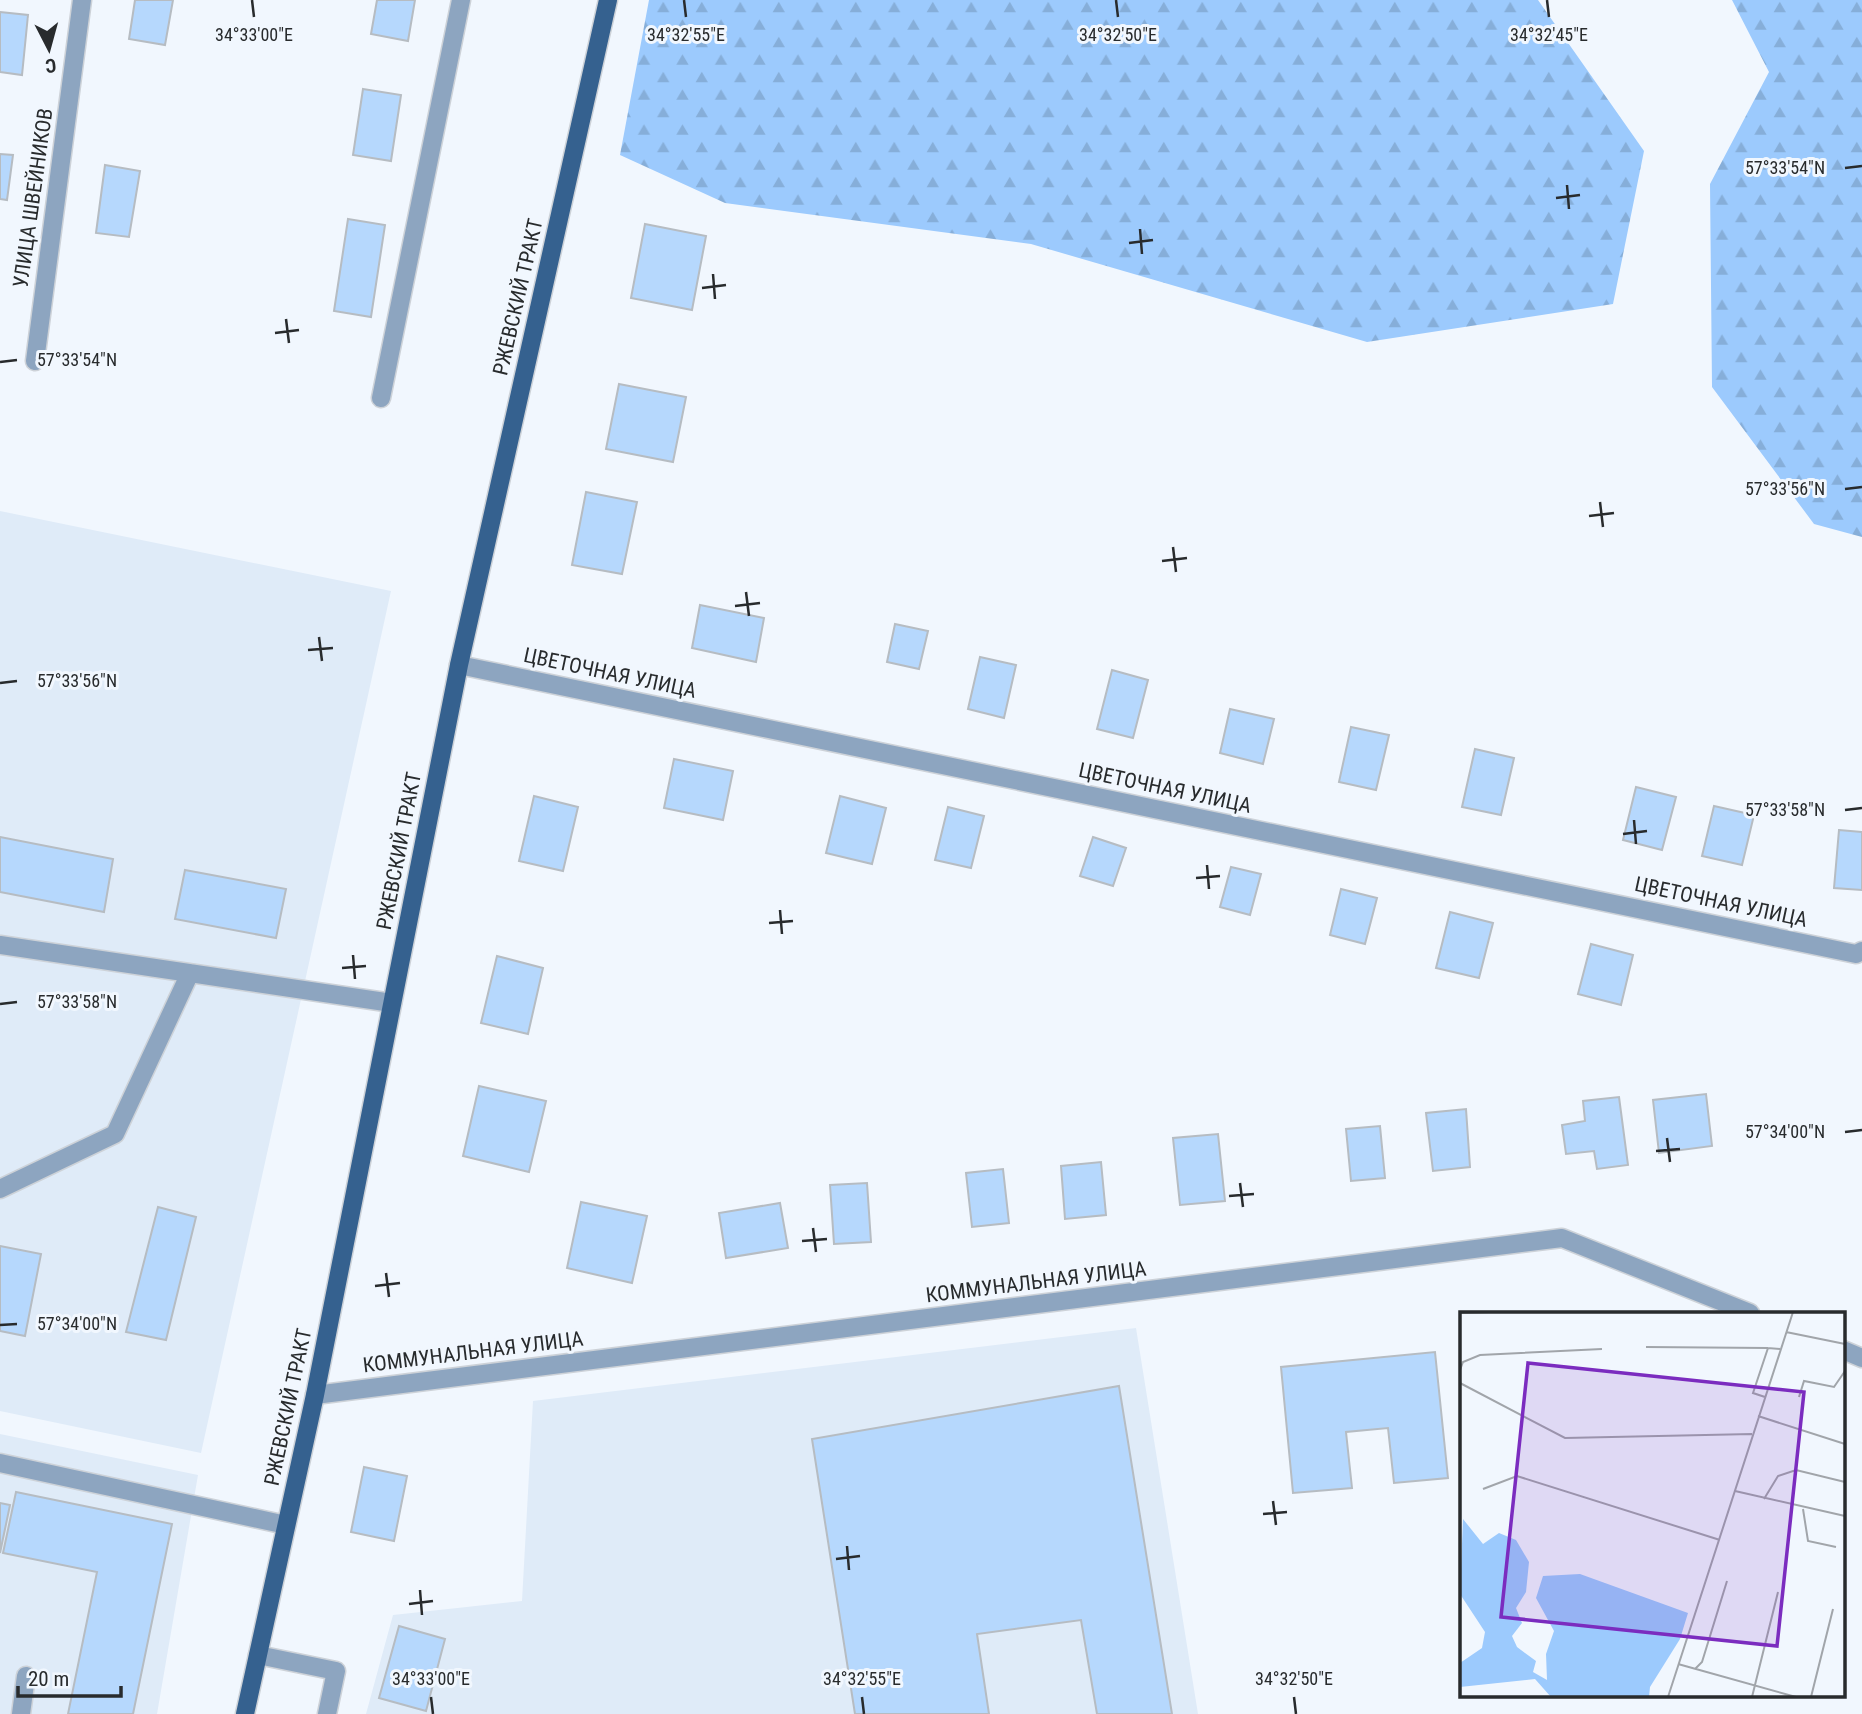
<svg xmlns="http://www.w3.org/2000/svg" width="1862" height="1714" font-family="'Roboto Condensed',sans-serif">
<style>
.built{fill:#dfebf8}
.forest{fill:url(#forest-firs)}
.building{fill:#b6d8fd;stroke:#b6bcc2;stroke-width:2}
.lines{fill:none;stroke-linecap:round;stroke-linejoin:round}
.minor-casing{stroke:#cdd2d8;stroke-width:21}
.major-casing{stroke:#cdd2d8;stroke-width:21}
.minor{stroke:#8da5c0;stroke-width:18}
.major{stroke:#35618f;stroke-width:18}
.ticks{fill:none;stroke:#282b2d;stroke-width:2.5}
.labels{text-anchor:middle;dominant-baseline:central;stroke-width:6;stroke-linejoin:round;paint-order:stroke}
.street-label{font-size:21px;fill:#282b2d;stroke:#f1f7fe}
.inset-road{fill:none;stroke:#a1a5aa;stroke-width:2}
.view{fill:#7b2cbf;fill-opacity:0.15;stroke:#7b2cbf;stroke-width:3.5}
.inset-edge{fill:none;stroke:#282b2d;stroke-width:3.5}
.ticks-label{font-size:18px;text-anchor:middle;fill:#282b2d;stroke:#f1f7fe;stroke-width:6;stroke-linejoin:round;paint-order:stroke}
</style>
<defs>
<pattern id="forest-firs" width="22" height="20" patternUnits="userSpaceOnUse" patternTransform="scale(1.75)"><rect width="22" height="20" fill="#9ccafd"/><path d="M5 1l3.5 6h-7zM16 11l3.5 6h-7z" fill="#86aed9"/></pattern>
</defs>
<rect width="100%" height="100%" fill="#f1f7fe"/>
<path class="built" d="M0 511 391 591 201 1453 0 1411Z
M1136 1328 1198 1714H366L393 1615 522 1601 533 1401Z
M0 1434 198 1475 157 1714H0Z"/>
<path class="forest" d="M649 0H1538L1644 151 1613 304 1367 342 1031 244 725 203 620 155Z
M1732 0H1862V537L1814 524 1712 387 1710 184 1769 72Z"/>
<path class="building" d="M135 0H173L165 45 129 39Z
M377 0H415L408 41 371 34Z
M0 12 28 15 22 75 0 72Z
M363 89 401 95 391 161 353 155Z
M0 154 13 155 7 200 0 199Z
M105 165 140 171 129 237 96 233Z
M348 219 385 225 371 317 334 311Z
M645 224 706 236 692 310 631 298Z
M619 384 686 397 673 462 606 449Z
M586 492 637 502 622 574 572 565Z
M700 605 764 618 756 662 692 648Z
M895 624 928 631 919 669 887 662Z
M980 657 1016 665 1004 718 968 709Z
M1112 670 1148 680 1133 738 1097 729Z
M1230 709 1274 719 1263 764 1220 753Z
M1351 727 1389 735 1376 790 1339 782Z
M1475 749 1514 758 1501 815 1462 807Z
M674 759 733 771 723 820 664 808Z
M1636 787 1676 797 1662 850 1623 840Z
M534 796 578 807 563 871 519 861Z
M840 796 886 808 872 864 826 853Z
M1714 806 1754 815 1742 865 1702 856Z
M948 807 984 816 971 868 935 860Z
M1839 830 1862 832V890L1834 888Z
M0 837 113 859 104 912 0 892Z
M1093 837 1126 848 1113 886 1080 876Z
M1231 867 1261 874 1250 915 1220 907Z
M185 870 286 889 276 938 175 919Z
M1341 889 1377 898 1365 944 1330 935Z
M1450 912 1493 923 1479 978 1436 968Z
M1591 944 1633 955 1621 1005 1578 994Z
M497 956 543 968 528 1034 481 1023Z
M479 1086 546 1101 529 1172 463 1156Z
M1706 1094 1712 1146 1659 1153 1653 1100Z
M1619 1097 1628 1165 1597 1169 1594 1151 1566 1154 1562 1125 1585 1121 1583 1101Z
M1466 1109 1470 1167 1433 1171 1426 1113Z
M1380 1126 1385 1178 1351 1181 1346 1129Z
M1218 1134 1225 1201 1180 1205 1173 1138Z
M1101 1162 1106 1215 1065 1219 1061 1166Z
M1003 1169 1009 1223 972 1227 966 1173Z
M867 1183 871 1242 834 1244 830 1185Z
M581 1202 647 1216 632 1283 567 1268Z
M780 1203 788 1248 726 1258 719 1213Z
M158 1207 196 1217 166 1340 126 1332Z
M0 1246 41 1254 25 1336 0 1331Z
M1435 1352 1448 1478 1394 1483 1388 1428 1346 1432 1352 1488 1293 1493 1281 1367Z
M1119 1386 1172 1714H1097L1081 1620 977 1634 989 1714H855L812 1439Z
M364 1467 407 1476 394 1541 351 1532Z
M16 1492 172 1524 133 1714H68L97 1572 3 1553Z
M0 1503 10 1505 0 1553Z
M399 1626 445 1639 426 1711 379 1698Z"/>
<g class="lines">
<g class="minor-casing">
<path id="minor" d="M35 361 82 0
M381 398 461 0
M459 665 1856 954 1862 951
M0 945 392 1003
M0 1189 115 1134 190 973
M1843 1350 1862 1358
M315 1395 1562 1238 1750 1313
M0 1463 286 1525
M258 1655 336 1671 327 1714
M21 1714 26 1676"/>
</g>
<g class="major-casing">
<path id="major" d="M245 1714 315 1395 459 665 608 0"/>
</g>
<use href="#minor" class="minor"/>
<use href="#major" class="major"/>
</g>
<path class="ticks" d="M252 0 254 17M684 0 686 17M1116 0 1118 17M1547 0 1549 17M1845 168 1862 166M1567 185 1569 209M1556 198 1580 195M1140 229 1142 254M1129 243 1153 240M713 274 715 299M702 288 726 285M286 319 289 343M275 333 299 330M0 362 17 360M1845 489 1862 487M1600 502 1603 527M1589 516 1614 513M1173 547 1176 572M1162 561 1187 558M746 592 749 616M735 606 760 603M319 637 322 661M308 650 333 648M0 683 17 681M1845 810 1862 808M1634 820 1636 844M1623 834 1647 831M1207 865 1209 889M1196 878 1220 876M780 910 782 934M769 923 793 921M353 955 355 979M342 968 366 966M0 1004 17 1002M1845 1132 1862 1130M1667 1138 1670 1162M1656 1151 1680 1149M1240 1183 1243 1207M1229 1196 1254 1194M813 1228 816 1252M802 1241 827 1239M386 1273 389 1297M375 1286 400 1283M0 1325 17 1324M1273 1501 1276 1525M1263 1514 1287 1512M847 1546 849 1570M836 1559 860 1556M420 1590 422 1615M409 1604 433 1601M431 1697 433 1714M862 1697 864 1714M1294 1697 1296 1714"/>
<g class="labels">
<g class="street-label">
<text transform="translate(33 198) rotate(-82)">УЛИЦА ШВЕЙНИКОВ</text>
<text transform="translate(518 297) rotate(-77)">РЖЕВСКИЙ ТРАКТ</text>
<text transform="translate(610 673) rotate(12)">ЦВЕТОЧНАЯ УЛИЦА</text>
<text transform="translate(1165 788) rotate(12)">ЦВЕТОЧНАЯ УЛИЦА</text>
<text transform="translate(399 851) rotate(-79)">РЖЕВСКИЙ ТРАКТ</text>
<text transform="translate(1721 902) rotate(12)">ЦВЕТОЧНАЯ УЛИЦА</text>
<text transform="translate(1036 1282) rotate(-7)">КОММУНАЛЬНАЯ УЛИЦА</text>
<text transform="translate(473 1352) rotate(-7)">КОММУНАЛЬНАЯ УЛИЦА</text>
<text transform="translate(288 1407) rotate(-78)">РЖЕВСКИЙ ТРАКТ</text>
</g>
</g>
<g transform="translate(1460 1312)">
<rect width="385" height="385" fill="#f1f7fe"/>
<path d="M3 207 23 232 39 221 56 228 69 250 66 280 56 296 62 311 52 324 57 335 76 349 73 360 87 368 86 342 94 319 76 286 83 264 120 262 228 301 220 327 190 375 189 385H91L75 367 0 375V351L22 336 25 320 0 282Z" fill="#9ccafd"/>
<path class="inset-road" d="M0 1 29 0M326 20 385 32M186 35 308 36M0 58 3 50 20 43 142 37M0 71 105 126 292 122M305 85 293 81 308 36 320 37M339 85 344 69 374 75 385 59M298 104 385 132M23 177 57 164 260 228M275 179 385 204M304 187 318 164 336 158 385 170M343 197 348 229 376 235M218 352 336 385M235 357 242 350 267 269M208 385 333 0M292 385 318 280M351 385 373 297"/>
<path class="view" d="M68 51 344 80 317 334 41 305Z"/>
<rect width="385" height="385" class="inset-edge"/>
</g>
<g class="ticks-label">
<text x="254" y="41">34°33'00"E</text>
<text x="686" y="41">34°32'55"E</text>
<text x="1118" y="41">34°32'50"E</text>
<text x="1549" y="41">34°32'45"E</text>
<text x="1785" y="174">57°33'54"N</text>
<text x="77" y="366">57°33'54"N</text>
<text x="1785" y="495">57°33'56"N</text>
<text x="77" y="687">57°33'56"N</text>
<text x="1785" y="816">57°33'58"N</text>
<text x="77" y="1008">57°33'58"N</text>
<text x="1785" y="1138">57°34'00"N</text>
<text x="77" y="1330">57°34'00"N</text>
<text x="431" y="1685">34°33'00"E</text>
<text x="862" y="1685">34°32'55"E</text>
<text x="1294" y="1685">34°32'50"E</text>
</g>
<g transform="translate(49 49) rotate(174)" stroke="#f1f7fe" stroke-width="5" paint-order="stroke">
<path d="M0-5L12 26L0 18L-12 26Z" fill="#282b2d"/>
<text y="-10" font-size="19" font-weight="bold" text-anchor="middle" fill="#282b2d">С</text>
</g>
<path d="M18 1686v10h103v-10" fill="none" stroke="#282b2d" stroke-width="3.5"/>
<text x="28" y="1686" font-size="21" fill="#282b2d" stroke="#f1f7fe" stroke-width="5" paint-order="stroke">20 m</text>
</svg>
